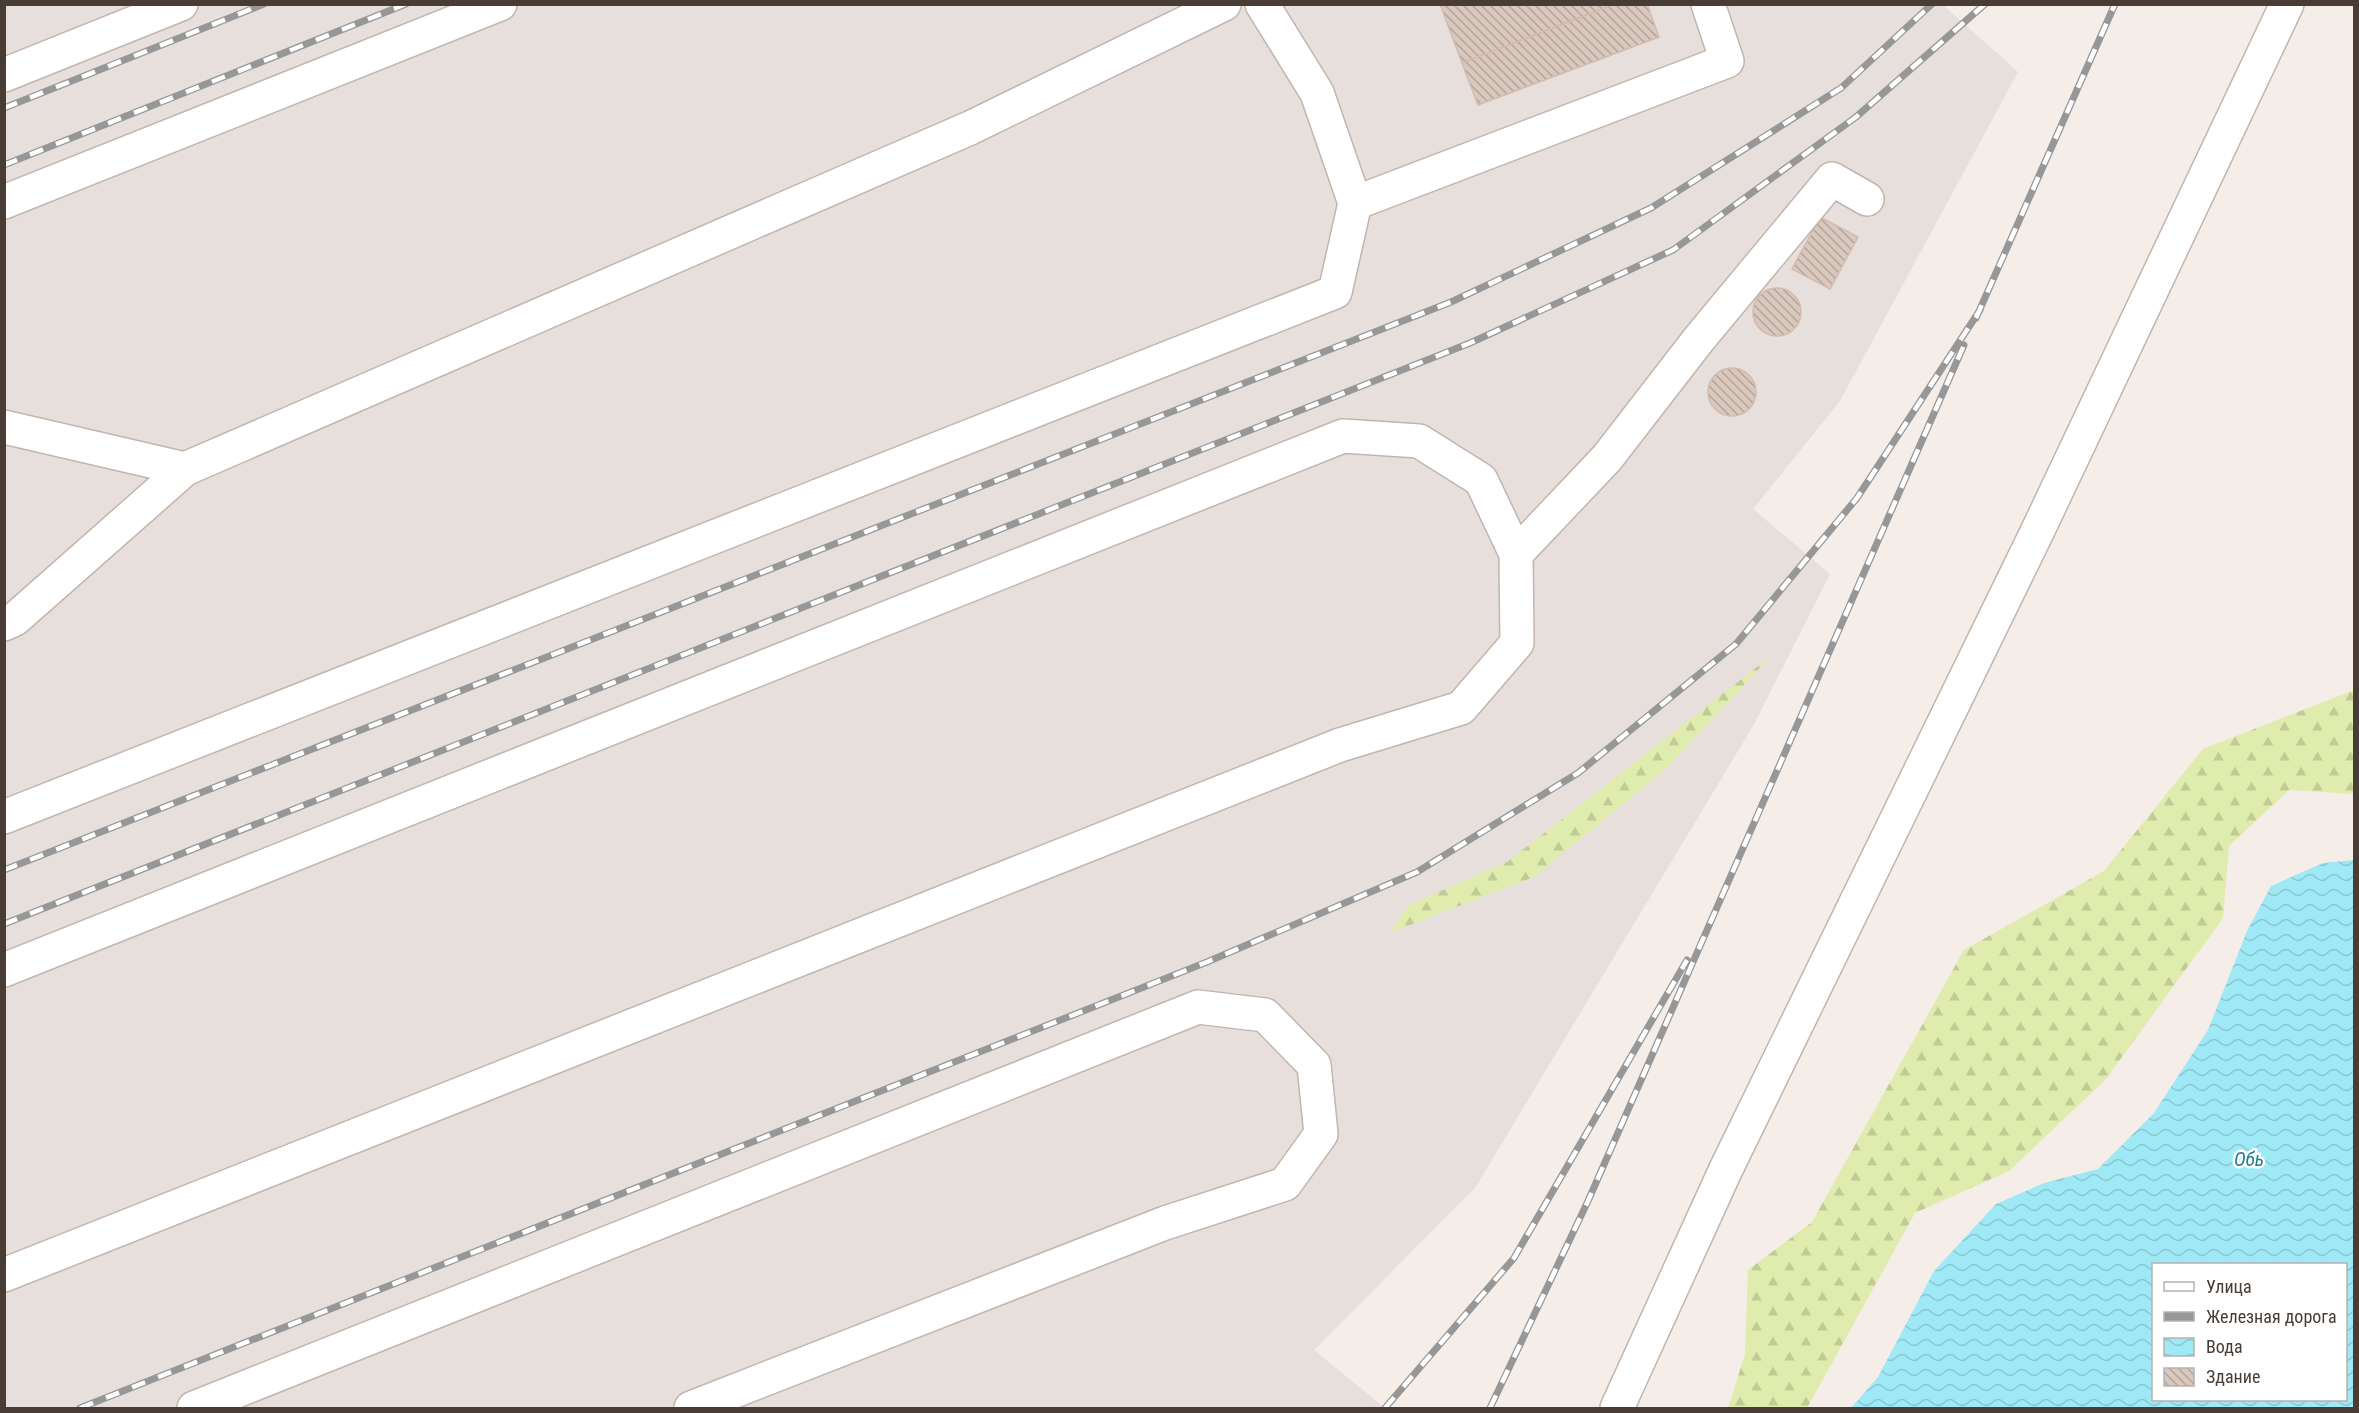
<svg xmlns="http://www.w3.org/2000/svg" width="2359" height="1413" font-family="'Roboto Condensed',sans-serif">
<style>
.industrial{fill:#e7dfdc}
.forest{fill:url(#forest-firs)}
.water{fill:url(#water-waves);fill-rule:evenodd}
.building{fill:url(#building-back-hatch);stroke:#d2bbae;stroke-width:1.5}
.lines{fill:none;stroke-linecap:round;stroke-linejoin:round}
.minor-casing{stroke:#c4b5ac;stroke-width:36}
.minor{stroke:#fff;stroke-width:33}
.rail-casing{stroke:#979797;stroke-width:7}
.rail{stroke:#fff;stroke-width:4.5;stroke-dasharray:14;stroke-linecap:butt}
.labels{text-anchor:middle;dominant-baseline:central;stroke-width:5;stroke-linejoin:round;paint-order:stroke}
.water-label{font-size:20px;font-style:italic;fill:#217e91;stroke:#fff}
</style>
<defs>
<pattern id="forest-firs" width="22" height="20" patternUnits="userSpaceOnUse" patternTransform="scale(1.5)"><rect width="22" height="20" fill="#dfecad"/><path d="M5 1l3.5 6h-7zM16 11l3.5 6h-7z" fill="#c1cb95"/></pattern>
<pattern id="water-waves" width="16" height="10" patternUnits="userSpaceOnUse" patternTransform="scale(1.5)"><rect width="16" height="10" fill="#9fe8f5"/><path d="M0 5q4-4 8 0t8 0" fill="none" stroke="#8ac8d3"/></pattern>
<pattern id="building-back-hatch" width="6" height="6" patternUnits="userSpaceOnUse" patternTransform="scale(1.5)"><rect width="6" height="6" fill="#dac8be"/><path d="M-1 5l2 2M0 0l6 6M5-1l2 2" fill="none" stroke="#b3a49b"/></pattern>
</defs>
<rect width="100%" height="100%" fill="#f5ede7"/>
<path class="industrial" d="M1942 4 2018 72 1840 401 1753 509 1830 574 1753 726 1475 1188 1314 1350 1385 1408H5V5Z"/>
<path class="forest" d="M1771 656 1668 767 1534 877 1389 933 1409 905 1507 862Z
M2354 690V794L2289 790 2229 846 2223 918 2106 1079 2009 1171 1915 1213 1807 1408H1728L1745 1354 1748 1270 1812 1222 1964 950 2104 871 2203 749Z"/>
<path class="water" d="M2354 860V1408H1851L1878 1377 1934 1271 1996 1204 2044 1183 2098 1169 2154 1113 2208 1030 2247 931 2271 886 2323 863ZM2154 1264H2346V1400H2154Z"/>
<path class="building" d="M1440 4H1615L1462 63Z
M1615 4H1647L1659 37 1478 105 1462 63Z
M1820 217 1858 237 1830 289 1792 269Z
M1753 312a24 24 0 1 1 48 0a24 24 0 1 1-48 0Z
M1708 392a24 24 0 1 1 48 0a24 24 0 1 1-48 0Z"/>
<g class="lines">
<g class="minor-casing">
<path id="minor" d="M4 75 181 4
M4 202 500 4
M1355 203 1727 61 1708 4
M4 427 185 469
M1516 554 1607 458 1699 339 1832 179 1867 199
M4 624 15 619 185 469 970 128 1224 4
M4 817 1335 292 1355 203 1317 93 1262 4
M4 970 1343 436 1419 441 1481 480 1516 554 1517 643 1461 708 1340 745 4 1275
M194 1408 1198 1007 1265 1015 1314 1065 1321 1134 1285 1184 1165 1223 691 1408
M1617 1408 1726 1169 2038 530 2287 4"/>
</g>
<use href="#minor" class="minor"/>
<g class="rail-casing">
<path id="rail" d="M4 108 264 4
M4 165 406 4
M1976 318 2115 4
M4 870 1451 302 1651 208 1841 88 1932 4
M4 924 1470 343 1673 250 1856 117 1985 4
M80 1408 1207 962 1417 872 1578 773 1736 644 1857 498 1980 310
M1385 1408 1514 1258 1687 960
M1490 1408 1588 1201 1964 345"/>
</g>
<use href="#rail" class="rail"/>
</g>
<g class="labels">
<g class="water-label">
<text x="2249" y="1159">Обь</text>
</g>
</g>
<rect width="2359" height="1413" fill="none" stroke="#483c35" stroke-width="12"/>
<rect x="2152" y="1263" width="195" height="138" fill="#ffffff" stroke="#b6b1ae" stroke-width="1.5"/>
<rect x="2164" y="1282" width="30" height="9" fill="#ffffff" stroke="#b6b1ae" stroke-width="1.5"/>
<text x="2206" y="1293" font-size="18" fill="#483c35">Улица</text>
<rect x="2164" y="1312" width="30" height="9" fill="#979797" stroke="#b6b1ae" stroke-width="1.5"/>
<text x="2206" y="1323" font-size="18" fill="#483c35">Железная дорога</text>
<rect x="2164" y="1338" width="30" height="18" fill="url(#water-waves)" stroke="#b6b1ae" stroke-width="1.5"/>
<text x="2206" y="1353" font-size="18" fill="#483c35">Вода</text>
<rect x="2164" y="1368" width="30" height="18" fill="url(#building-back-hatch)" stroke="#b6b1ae" stroke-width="1.5"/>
<text x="2206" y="1383" font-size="18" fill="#483c35">Здание</text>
</svg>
